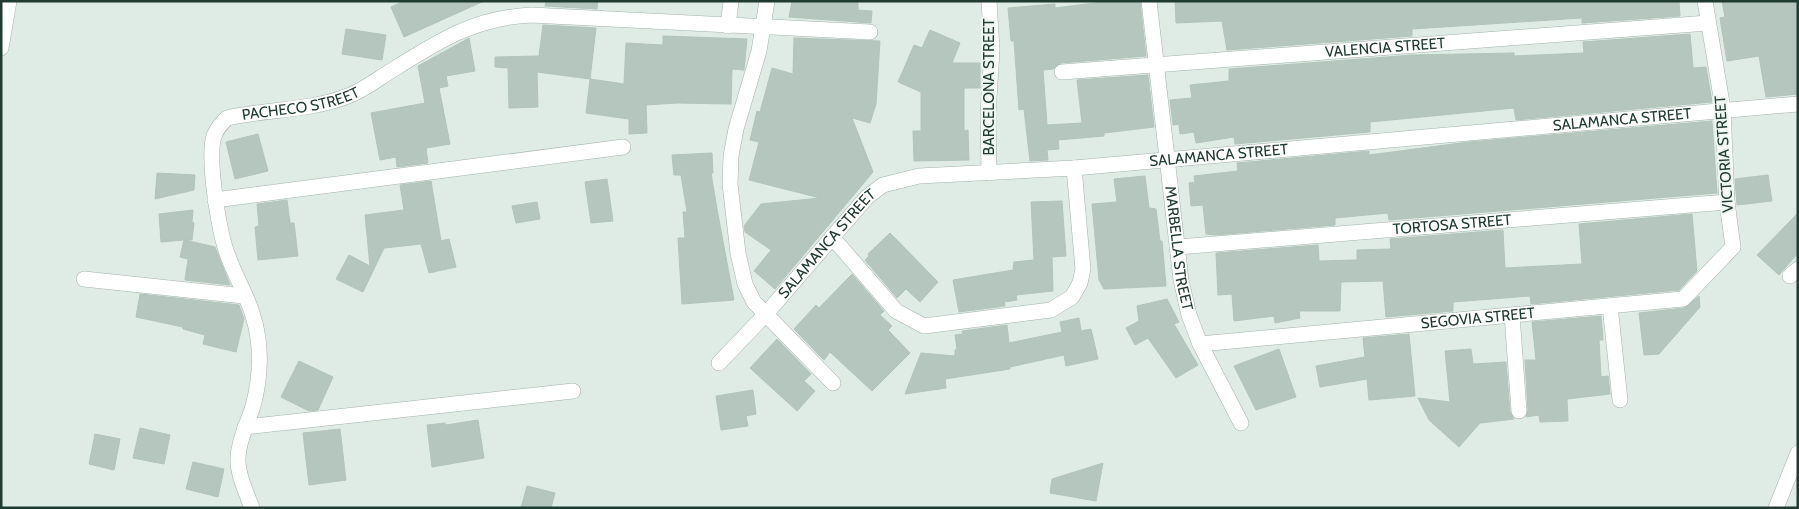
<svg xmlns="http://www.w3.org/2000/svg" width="1799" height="509" font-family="Cabin,sans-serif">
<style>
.building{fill:#b4c6bd;stroke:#b1c5bb}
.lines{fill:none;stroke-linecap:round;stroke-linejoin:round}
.minor-casing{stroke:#a2b3ab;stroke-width:16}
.minor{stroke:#fff;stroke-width:15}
.labels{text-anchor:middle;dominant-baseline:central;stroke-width:4;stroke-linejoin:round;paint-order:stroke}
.street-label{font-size:15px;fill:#203b31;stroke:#eff7f3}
</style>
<rect width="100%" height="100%" fill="#dfebe5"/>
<path class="building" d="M404 1H484L404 37 391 7Z
M546 1H598L597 9 545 6Z
M792 1H858V10L872 11 871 23 789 17Z
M1111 1H1140L1146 56 1061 63 1053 69 1043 70 1047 125 1082 123 1077 80 1148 75 1154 127 1104 133V136L1058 140 1059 149 1047 150 1048 160 1030 161 1024 109 1019 110 1014 41H1011L1008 8 1055 4V8Z
M1175 1H1679L1680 16 1582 23V18L1412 29V36L1227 50 1222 21 1176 23Z
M1722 1H1798V94L1766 97 1759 56 1727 61 1720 18 1725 17Z
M543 25 596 28 590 79 537 72 538 107 509 108 508 68 495 67V57L539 56Z
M346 29 386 35 382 60 342 54Z
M930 30 960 43 952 63H980V88H964V131L968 130 969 160 914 161 913 131H921V92L898 82 914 45 922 48Z
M1690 34 1693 68 1706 67 1712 102 1516 120 1514 108 1370 122V132L1235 144 1234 137 1196 143 1194 132 1180 134 1179 124 1173 125 1170 100 1192 98 1190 85 1229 81V69L1413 55 1514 53V56L1584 53 1583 42Z
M663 36 747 39 744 70 732 69 731 104 677 103 646 105 647 133 629 134V119L586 113 590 79 624 84 626 43 663 45Z
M469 38 475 71 446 76 448 86 439 88 450 144 426 148 428 163 397 167 396 157 380 160 371 113 425 103 418 66Z
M794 38 880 41 876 104 870 123 852 118 873 172 775 289 754 271 771 250 745 232 744 226 761 204 820 198 749 180 759 142 750 140 757 111 760 112 772 68 793 74Z
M1712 121 1717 193 1389 220 1388 213 1335 218V225L1215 235 1206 234 1203 205 1191 206 1189 183 1195 182 1194 176 1238 171 1237 163 1369 151V155L1469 142Z
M258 134 268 171 235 179 226 142Z
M712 153 713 173H711L717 209 734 300 682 304 678 238H685L683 212H687L681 175H674L672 155Z
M157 173 195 175 194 190 155 199Z
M1768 175 1772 201 1737 205 1735 179Z
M1145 176 1149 208 1156 209 1160 241H1162L1166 286 1104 289 1099 280 1092 204 1117 202 1114 179Z
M607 179 613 221 591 223 585 182Z
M431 181 441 241 449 239 456 267 429 273 421 244 384 248 363 292 336 279 349 255 370 266 365 215 404 210 400 185Z
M287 200 290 223H294L298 256 258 260 255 227 259 226 257 204Z
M1062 201 1066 256 1052 257 1053 291 1016 295 1017 300 1004 302 1005 306 959 312 953 280 1013 270 1014 262 1034 260 1031 202Z
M537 202 540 219 516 223 512 206Z
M193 210 192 222 194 223 192 240H185L215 247 230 285 185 280 188 259 180 257 184 240 161 242 159 214Z
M1798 213V253L1779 275 1757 255Z
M1692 214 1697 271 1679 290 1531 304 1530 296 1453 302V311L1386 317 1383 281 1341 282 1340 311H1299L1300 318 1275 323 1274 316 1234 321 1232 294 1218 295 1216 253 1318 245 1319 261 1357 260V250L1391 249 1390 239 1503 230 1505 268 1582 264 1579 224Z
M890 233 938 282 920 302 906 289 897 298 865 260 869 256 868 254Z
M852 274 884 311 880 315 892 326 888 330 910 353 872 391 830 352 824 360 794 329 816 305 819 308Z
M140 294 239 305 244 319 236 352 203 344 205 335 183 329V327L136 317Z
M1699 296 1700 307 1659 354 1644 355 1639 313 1684 308Z
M1167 299 1179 322 1174 324 1198 365 1176 378 1148 338 1135 345 1126 328 1139 321 1137 306Z
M1601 316 1603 340H1599L1601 377 1608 376 1610 394 1567 399 1568 421 1540 422 1539 415 1526 417 1528 410 1525 360H1536L1532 322Z
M1079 318 1081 331 1091 329 1098 359 1066 366 1064 355 1010 367V369L945 379 946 388 905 394 921 353 955 356V350L957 349 955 335 963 334 962 331 1007 325 1009 343 1062 332 1060 322Z
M1409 334 1415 396 1369 400 1367 379 1320 387 1316 366 1365 357 1363 338Z
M777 339 811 374 804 381 815 391 797 411 750 368Z
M1279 349 1296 397 1256 410 1234 366Z
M1471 349 1473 364 1506 362 1510 412 1514 419 1480 423 1459 447 1429 420 1418 398 1450 402 1445 351Z
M299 361 333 377 318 410 309 411 281 397Z
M753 390 756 414 746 416 748 426 721 430 716 396Z
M478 420 484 458 432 467 427 425 445 423 446 425Z
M140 428 170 435 164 464 133 458Z
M340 429 346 480 309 485 303 433Z
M95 434 120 439 114 470 89 464Z
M193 462 224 469 218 497 186 489Z
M1103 463 1096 501 1050 493 1052 479Z
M527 486 555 493 551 508H521Z"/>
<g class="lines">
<g class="minor-casing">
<g id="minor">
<path d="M767 1 759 51 736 129 731 156 730 184 738 253 745 284 754 302 833 383"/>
<path d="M989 1 992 50 988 114 989 173"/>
<path id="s1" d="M1149 1 1181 280 1189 315 1200 344 1241 423"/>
<path d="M728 26 731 1"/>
<path d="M1 48 9 1"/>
<path id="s2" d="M1062 72 1708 23"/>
<path d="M215 200 623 147"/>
<path d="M832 237 896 311 924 326 1051 310 1072 297 1080 283 1083 269 1074 168"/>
<path id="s3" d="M1178 247 1727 202"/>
<path d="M1790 276 1798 269"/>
<path d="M84 279 244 296"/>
<path d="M1610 306 1620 400"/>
<path d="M1512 315 1519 411"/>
<path id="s4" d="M1200 344 1683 299 1733 247 1727 202 1723 109 1705 1"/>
<path id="s5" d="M719 363 765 315 867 197 883 185 919 176 1074 168 1798 104"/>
<path d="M245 427 573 391"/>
<path id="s6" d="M252 508C246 492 237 473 238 457 239 438 248 423 253 406 261 377 262 344 253 316 247 295 235 276 228 256 219 233 207 159 214 136 217 128 221 124 227 118 267 109 310 111 348 96 364 90 379 78 394 69 440 40 475 18 531 15L870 32"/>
<path d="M1776 508 1798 453"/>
</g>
</g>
<use href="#minor" class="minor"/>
</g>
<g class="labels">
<g class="street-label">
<text stroke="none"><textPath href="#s2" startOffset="324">VALENCIA STREET</textPath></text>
<text transform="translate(989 87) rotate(-90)">BARCELONA STREET</text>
<text stroke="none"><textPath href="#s6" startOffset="482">PACHECO STREET</textPath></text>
<text stroke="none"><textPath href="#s5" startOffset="985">SALAMANCA STREET</textPath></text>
<text stroke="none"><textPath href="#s5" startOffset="580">SALAMANCA STREET</textPath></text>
<text transform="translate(1724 154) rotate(-94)">VICTORIA STREET</text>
<text stroke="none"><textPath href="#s3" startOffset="275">TORTOSA STREET</textPath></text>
<text stroke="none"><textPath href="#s5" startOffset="161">SALAMANCA STREET</textPath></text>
<text stroke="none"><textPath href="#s1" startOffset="249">MARBELLA STREET</textPath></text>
<text stroke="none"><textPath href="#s4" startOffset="279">SEGOVIA STREET</textPath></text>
</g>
</g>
<rect width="1799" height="509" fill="none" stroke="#203b31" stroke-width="5"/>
</svg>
